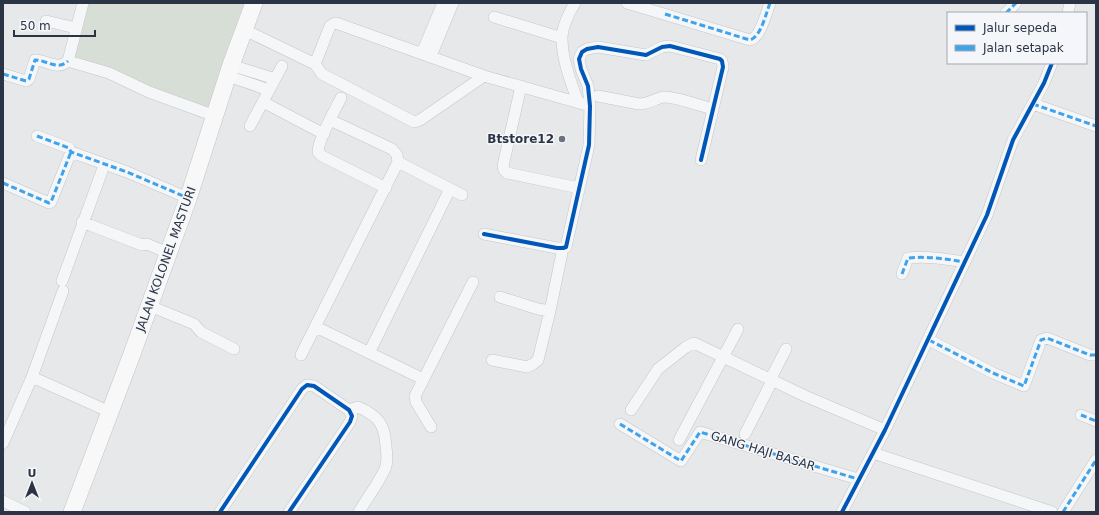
<svg xmlns="http://www.w3.org/2000/svg" width="1099" height="515" font-family="'DejaVu Sans',sans-serif">
<style>
.green{fill:#d6ded6}
.lines{fill:none;stroke-linecap:round;stroke-linejoin:round}
.street-casing{stroke:#c4c6c8;stroke-width:12}
.primary-casing{stroke:#c2c5c8;stroke-width:18}
.street{stroke:#f5f6f7;stroke-width:11}
.primary{stroke:#f8f8f8;stroke-width:17}
.quiet{stroke:#3ea3ec;stroke-width:3;stroke-dasharray:6 3;stroke-linecap:butt}
.cycleway-casing{stroke:#f4f6f9;stroke-width:6}
.cycleway{stroke:#0057b8;stroke-width:4}
.poi-dot{fill:#6c737f;stroke:#f4f6f9;stroke-width:1.5}
.labels{text-anchor:middle;dominant-baseline:central;stroke-width:3;stroke-linejoin:round;paint-order:stroke}
.poi-label{font-size:12px;font-weight:bold;fill:#2b3445;stroke:#f4f6f9;text-anchor:end}
.street-label{font-size:12px;fill:#2b3445;stroke:#f4f6f9}
</style>
<rect width="100%" height="100%" fill="#e6e8ea"/>
<path class="green" d="M88 3H247L211 110 73 59Z"/>
<g class="lines">
<g class="street-casing">
<path id="street" d="M83 3 68 61 109 73 149 92 215 116
M575 3C569 12 562 28 562 38 562 60 571 82 578 102
M627 3 750 40C761 37 766 13 770 3
M1006 13 1016 3
M1068 13 1070 3
M494 17 562 38
M46 21 76 28
M244 31 253 34 315 64 322 74 414 122 420 120 484 76
M422 53 443 3
M431 56 453 3
M315 64 330 26 333 24 336 23 484 76 590 106
M231 65 275 79
M3 74 26 81 29 79 35 60C47 60 57 71 68 61
M228 76 269 90
M521 86 503 166 504 170 507 173 579 188
M598 96 639 104C648 104 655 99 663 97 674 96 701 106 713 109
M341 98C335 110 318 140 318 152L322 156 386 188
M263 102 324 134
M1033 104 1096 126
M250 126 282 66
M37 136 69 148 71 152 127 172 188 198
M398 162 462 195
M3 183 49 203 51 202 71 152
M82 222 142 245 147 244 168 253
M484 234 557 248H563L566 247 589 145 590 106 588 86 581 69 579 59 582 52 587 49 598 47 646 55 662 47 670 46 720 59 722 61 723 67 701 160
M902 274 908 258C927 256 946 259 965 262
M62 281 102 171
M500 297 538 309 550 311
M150 306 194 324 201 332 234 349
M316 327 423 379
M929 340 993 373 1024 386 1041 340 1047 338 1090 355H1096
M369 353 450 189
M301 355 398 162 397 155 392 149 330 120
M492 360 527 367 533 364 538 360 550 311 563 248
M32 377 110 412
M770 380 786 349
M349 410 358 407C379 416 385 425 386 447 387 454 388 462 385 469 378 484 367 498 359 512
M631 410 658 369 686 347 694 343 805 396 885 430
M1081 415 1096 421
M620 424 681 461 700 432 858 479
M431 427 416 402 415 396 473 282
M745 434 772 381
M679 440 738 329
M3 443 32 377 63 291
M873 453 1052 512
M3 501 25 512
M220 512 302 389 307 385 314 386 349 410 352 416 350 422 289 512
M842 512 885 430 987 215 1013 140 1044 83 1052 63
M1063 512 1096 460"/>
</g>
<g class="primary-casing">
<path id="primary" d="M72 512 132 354 189 196 231 65 254 3"/>
</g>
<use href="#street" class="street"/>
<use href="#primary" class="primary"/>
<path class="quiet" d="M1006 13 1016 3
M665 14 750 40C761 37 766 13 770 3
M3 74 26 81 29 79 35 60C47 60 57 71 68 61
M1033 104 1096 126
M37 136 69 148 71 152 127 172 188 198
M3 183 49 203 51 202 71 152
M902 274 908 258C927 256 946 259 965 262
M929 340 993 373 1024 386 1041 340 1047 338 1090 355H1096
M1081 415 1096 421
M620 424 681 461 700 432 858 479
M1063 512 1096 460"/>
<g class="cycleway-casing">
<path id="cycleway" d="M484 234 557 248H563L566 247 589 145 590 106 588 86 581 69 579 59 582 52 587 49 598 47 646 55 662 47 670 46 720 59 722 61 723 67 701 160
M220 512 302 389 307 385 314 386 349 410 352 416 350 422 289 512
M842 512 885 430 987 215 1013 140 1044 83 1052 63"/>
</g>
<use href="#cycleway" class="cycleway"/>
</g>
<circle class="poi-dot" cx="562" cy="139" r="4"/>
<g class="labels">
<g class="poi-label">
<text x="554" y="139">Btstore12</text>
</g>
<g class="street-label">
<text transform="translate(166 259) rotate(-70)">JALAN KOLONEL MASTURI</text>
<text transform="translate(763 451) rotate(17)">GANG HAJI BASAR</text>
</g>
</g>
<rect width="1099" height="515" fill="none" stroke="#2b3445" stroke-width="8"/>
<rect x="947" y="12" width="140" height="52" fill="#f4f6f9" stroke="#a4a8b1"/>
<rect x="955" y="25" width="20" height="6" fill="#0057b8" stroke="#a4a8b1"/>
<text x="983" y="32" font-size="12" fill="#2b3445">Jalur sepeda</text>
<rect x="955" y="45" width="20" height="6" fill="#3ea3ec" stroke="#a4a8b1"/>
<text x="983" y="52" font-size="12" fill="#2b3445">Jalan setapak</text>
<g transform="translate(32 483)" stroke="#f4f6f9" stroke-width="3" paint-order="stroke">
<path d="M0-3L7 15L0 10L-7 15Z" fill="#2b3445"/>
<text y="-6" font-size="11" font-weight="bold" text-anchor="middle" fill="#2b3445">U</text>
</g>
<path d="M14 30v6h81v-6" fill="none" stroke="#2b3445" stroke-width="2"/>
<text x="20" y="30" font-size="12" fill="#2b3445" stroke="#f4f6f9" stroke-width="3" paint-order="stroke">50 m</text>
</svg>
